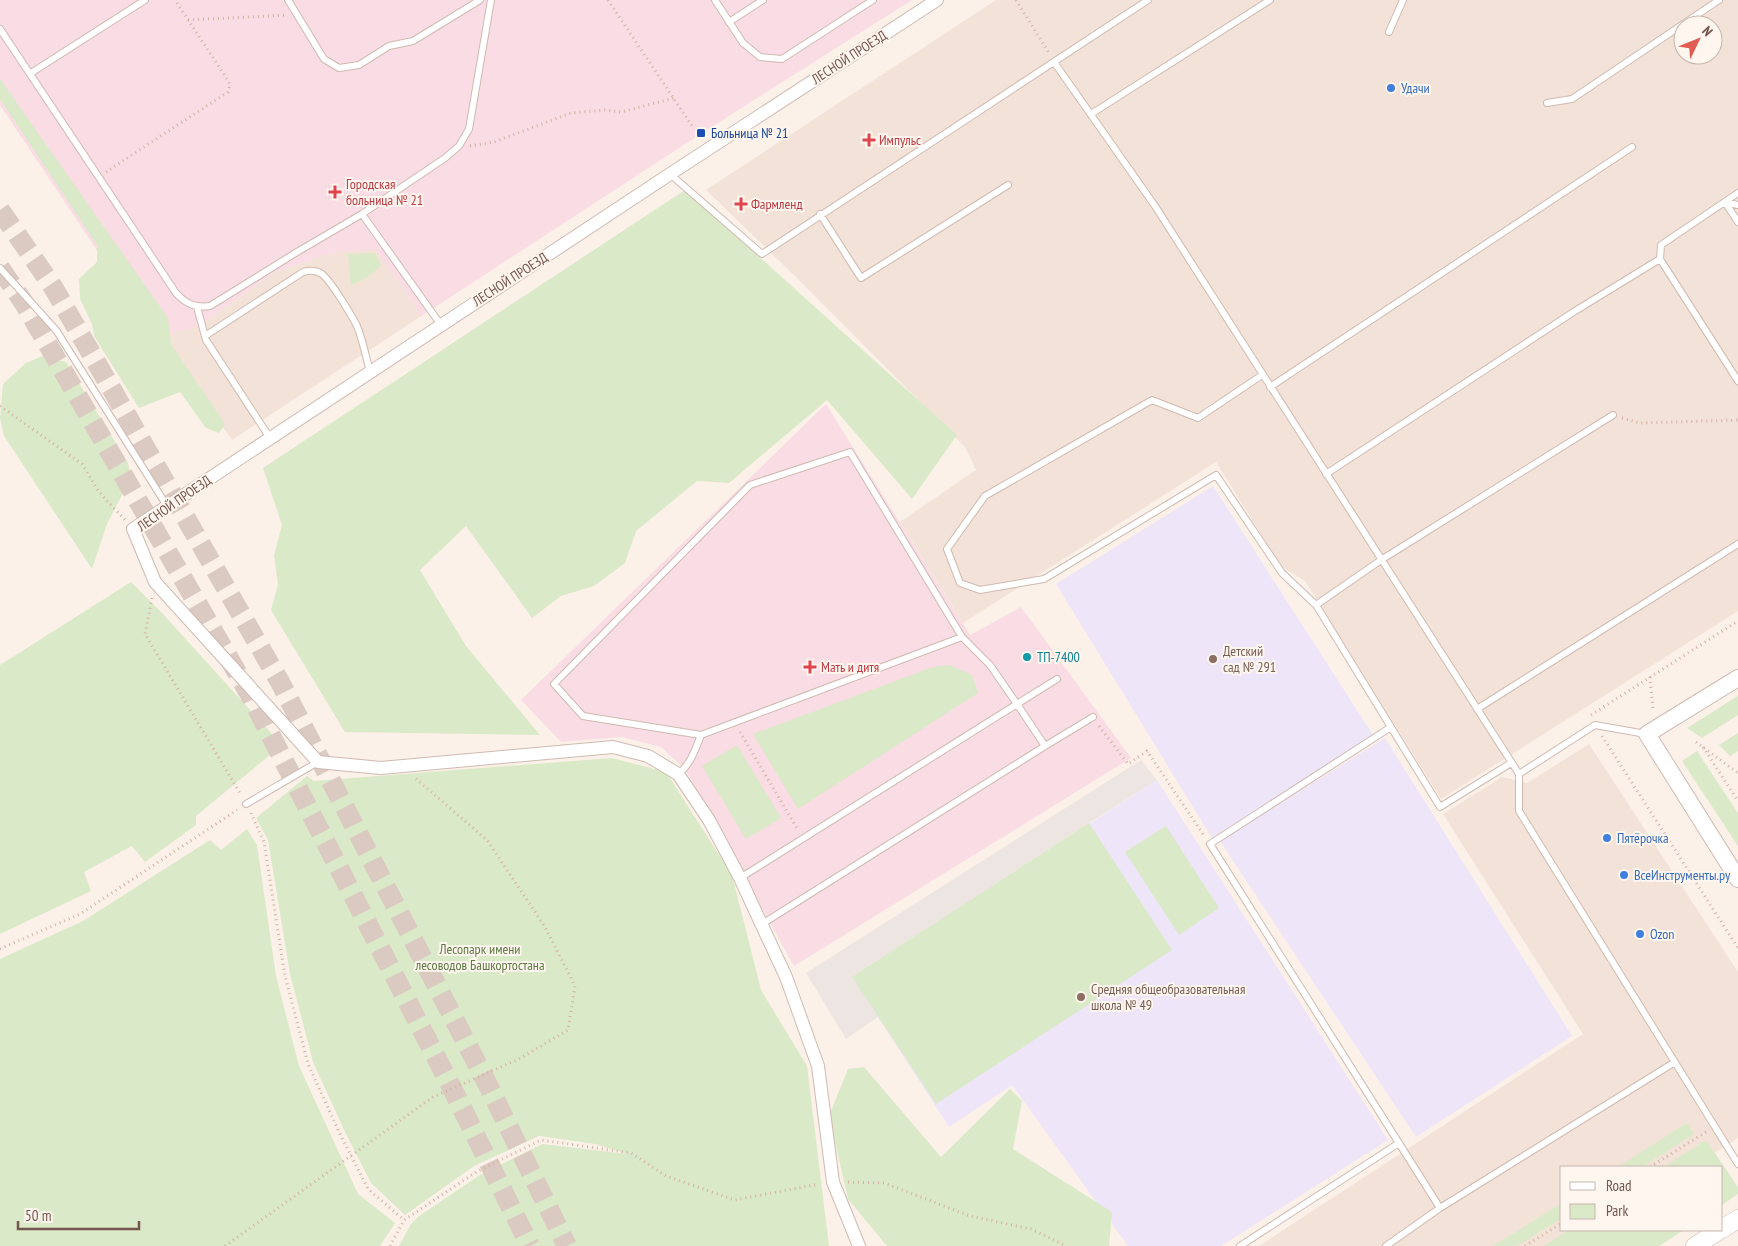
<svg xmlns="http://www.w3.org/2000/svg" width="1738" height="1246" font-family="'PT Sans Narrow',sans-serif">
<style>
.residential{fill:#f3e2d7;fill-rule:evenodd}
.industrial{fill:#ede5e2}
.education{fill:#eee5f8}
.medical{fill:#f9dce4}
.green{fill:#dae9c7}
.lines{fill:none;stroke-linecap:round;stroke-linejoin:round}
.primary-tunnel{stroke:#dacac2;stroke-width:20;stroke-dasharray:20 10;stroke-linecap:butt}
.service-casing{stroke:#cfbab1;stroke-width:8}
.minor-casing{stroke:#cfbab1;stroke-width:14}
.tertiary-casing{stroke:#cfbab1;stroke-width:18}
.secondary-casing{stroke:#d2b9af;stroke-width:19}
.path{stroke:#d5b0a4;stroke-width:3;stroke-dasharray:1 4;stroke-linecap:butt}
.service{stroke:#fff;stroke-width:6}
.minor{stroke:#fff;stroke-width:12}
.tertiary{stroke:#fff;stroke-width:16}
.secondary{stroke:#fff;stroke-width:18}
.shop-dot{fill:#3f7fe0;stroke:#fef6ef;stroke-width:2}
.transit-dot{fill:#1a4fb4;stroke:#fef6ef;stroke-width:2}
.health-dot{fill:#e0444e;stroke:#fef6ef;stroke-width:2}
.culture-dot{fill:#0f9aa8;stroke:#fef6ef;stroke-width:2}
.education-dot{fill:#8d6e63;stroke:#fef6ef;stroke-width:2}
.labels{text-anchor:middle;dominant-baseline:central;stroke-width:4;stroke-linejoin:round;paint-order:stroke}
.street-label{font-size:14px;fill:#75554d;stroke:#fef6ef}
.shop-label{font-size:14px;fill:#366cbe;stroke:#fef6ef;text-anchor:start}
.transit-label{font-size:14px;fill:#164399;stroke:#fef6ef;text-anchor:start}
.health-label{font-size:14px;fill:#be3a42;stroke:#fef6ef;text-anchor:start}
.education-label{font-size:14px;fill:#785e54;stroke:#fef6ef;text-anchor:start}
.culture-label{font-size:14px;fill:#0d838f;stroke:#fef6ef;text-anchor:start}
.park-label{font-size:14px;fill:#5e7a45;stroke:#fef6ef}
</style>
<rect width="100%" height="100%" fill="#fcf1e9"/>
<path class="residential" d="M996 0H1738V611L1441 799 1305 581 1281 566 1216 462 963 623 900 522 976 470 965 447 797 278 706 190ZM1683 25H1713V55H1683Z
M376 249 414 304 420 317 232 440 157 336 193 328 210 318 275 272 337 252Z
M1589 744 1738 972V1138L1692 1167H1562V1230H1594L1569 1246H1259L1583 1034 1443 814 1502 777 1527 783Z"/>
<path class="industrial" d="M1141 760 1157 780 1089 823 853 977 878 1017 846 1039 806 973Z"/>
<path class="education" d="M1213 486 1373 735 1212 838 1056 584Z
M1385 738 1572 1036 1416 1137 1220 841Z
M1157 780 1388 1140 1221 1246H1128L1012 1085 949 1127 852 977Z"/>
<path class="medical" d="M0 0H912L699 135 420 317 414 304 376 250 337 252 275 272 210 318 193 328 157 336 128 297 0 105Z
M826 404 970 635 1021 607 1131 758 794 966 685 769 661 747 622 737 561 742 521 700Z"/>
<path class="green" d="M0 79 168 318 171 344 225 424 219 433 206 428 180 392 139 408 94 336 92 324 80 299 79 279 97 262V245L0 99Z
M685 190 957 435 912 499 827 400 729 483 697 481 636 531 625 563 594 586 561 596 532 618 466 526 420 570 466 646 540 735 345 732 271 610 278 585 274 555 282 525 263 468Z
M375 253 381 266 370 275 351 286 348 254Z
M43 356 66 362 128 463 130 474 123 493 107 524 92 569 4 436 0 418 3 384 26 363Z
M131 582 162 613 282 745 196 816V825L145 862 132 846 84 872 91 891 0 934V665Z
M950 665 972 675 978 693 798 809 753 734 933 667Z
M1738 696V715L1702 738 1687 728Z
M1738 733V751L1730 756 1719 745Z
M737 745 781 818 746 839 702 766Z
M1697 751 1738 813V846L1682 761Z
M612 758 666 772 732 875 761 990 807 1066 829 1246H399L411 1224 419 1216 480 1175 542 1144 628 1154 595 1144 539 1136 474 1166 405 1215 371 1183 345 1132 313 1062 290 974 268 840 256 818 307 776 314 781Z
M1089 823 1172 950 936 1104 852 977Z
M1166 826 1219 908 1179 935 1125 852Z
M247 829 257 845 276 976 299 1066 358 1194 395 1223 380 1246H0V959L83 921 210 840 221 850Z
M864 1067 941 1157 1010 1089 1022 1101 1013 1149 1112 1212 1109 1246H887L848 1199 829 1116 848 1069Z
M1687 1123 1694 1134 1642 1167H1618Z
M1706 1140 1738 1187V1194L1722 1205V1167H1664Z
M1562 1203V1218L1517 1246H1493Z
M1569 1230H1684L1659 1246H1544Z"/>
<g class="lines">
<path class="primary-tunnel" d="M0 210 53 287 280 682 487 1083 567 1246
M0 268 24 303 250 695 455 1094 530 1246"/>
<g class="service-casing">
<path id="service" d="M288 0 324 59 339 68 359 65 389 46 413 41 480 0
M715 0 743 43 760 57 782 59 873 0
M729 22 763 0
M0 29 176 293C186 304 195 308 210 306L297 252 362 214
M1389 32 1403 0
M1054 62 1155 206 1519 774 1595 725 1646 734
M31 73 145 0
M1547 103 1572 99 1719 0
M1091 114 1270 0
M670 174 762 254 1148 0
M1725 202 1738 222
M1725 202 1738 205
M820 214 861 278 1008 185
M1660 259 1738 381
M0 268 56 330 167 506
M197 307 206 340 270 438
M441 325 362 214 445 158 459 146 469 129 491 0
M205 336 303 272C310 270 316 270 322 274 331 281 352 316 357 326 363 341 366 357 370 372
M1262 375 1198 418 1152 400 985 496 947 549 960 583 980 590 1044 579 1216 475 1282 573 1316 605
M1270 387 1632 147
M1326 474 1575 311 1660 259 1661 245 1738 193
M1477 709 1738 544
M1391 727 1210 844 1440 1208
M701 735 583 716 554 684 750 485 850 452 962 637
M1045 746 1093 717
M1511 763 1440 807 1316 605 1381 560 1613 415
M678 774C691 764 695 750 701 735L962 637 990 665 1017 704 1057 679
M1519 774V811L1738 1164
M246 804 318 762
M740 878 1017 704 1045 746 762 924
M1240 1246 1399 1143
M1386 1246 1440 1208 1675 1062"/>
</g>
<g class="minor-casing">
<path id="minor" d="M859 1246 833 1182 818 1066 786 977 740 878 709 820 678 774 648 756 613 747 381 768 318 762 155 582 133 529 670 174 937 0"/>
</g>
<g class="tertiary-casing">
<path id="tertiary" d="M1738 678 1647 734 1738 879"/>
</g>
<g class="secondary-casing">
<path id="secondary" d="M1722 1229 1738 1219
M1695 1246 1720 1230"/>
</g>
<path class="path" d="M608 0 692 126
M1016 0 1049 53
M188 20 287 15
M470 146 494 142 571 113 605 110 621 112 674 98
M106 172 228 92 230 85 227 79 175 0
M0 406 82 464 99 492 125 520
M1622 418 1640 423 1738 420
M152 598 145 634 241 795
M1650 677 1653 710
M1591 715 1738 621
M1099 726 1128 764 1147 751 1205 837
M740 732 798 830
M1602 736 1738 948
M1696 742 1738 773
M1703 747 1738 801
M251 813 264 842 285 976 308 1064 340 1134 368 1189 404 1220
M0 949 80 914 237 810
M1650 1167 1706 1132
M848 1182 884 1183 970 1216 1031 1229 1066 1246
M225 1246 433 1097 519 1059 568 1030 575 986 545 927 487 840 415 778
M390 1246 404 1220 478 1171 541 1140 631 1153 666 1176 735 1200 819 1184
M1525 1246 1562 1223"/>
<use href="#service" class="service"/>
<use href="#minor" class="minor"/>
<use href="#tertiary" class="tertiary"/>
<use href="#secondary" class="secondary"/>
</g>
<g class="shop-dot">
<circle cx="1391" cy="88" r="5"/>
<circle cx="1607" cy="838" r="5"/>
<circle cx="1624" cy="875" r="5"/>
<circle cx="1640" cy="934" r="5"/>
</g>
<rect class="transit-dot" x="696" y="128" width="10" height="10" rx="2.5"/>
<g class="health-dot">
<path d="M866.5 132.5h5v5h5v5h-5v5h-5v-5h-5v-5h5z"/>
<path d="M332.5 184.5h5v5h5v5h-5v5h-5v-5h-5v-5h5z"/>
<path d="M738.5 196.5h5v5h5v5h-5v5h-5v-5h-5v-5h5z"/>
<path d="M807.5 659.5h5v5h5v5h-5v5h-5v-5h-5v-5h5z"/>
</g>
<circle class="culture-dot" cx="1027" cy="657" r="5"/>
<g class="education-dot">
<circle cx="1213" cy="659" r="5"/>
<circle cx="1081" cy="997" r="5"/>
</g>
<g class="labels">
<g class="street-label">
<text transform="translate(849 57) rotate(-33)">ЛЕСНОЙ ПРОЕЗД</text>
<text transform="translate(510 279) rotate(-33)">ЛЕСНОЙ ПРОЕЗД</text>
<text transform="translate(174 503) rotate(-35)">ЛЕСНОЙ ПРОЕЗД</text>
</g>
<g class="shop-label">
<text x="1401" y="88">Удачи</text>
<text x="1617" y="838">Пятёрочка</text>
<text x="1634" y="875">ВсеИнструменты.ру</text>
<text x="1650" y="934">Ozon</text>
</g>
<g class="transit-label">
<text x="711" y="133">Больница № 21</text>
</g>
<g class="health-label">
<text x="879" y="140">Импульс</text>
<text x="346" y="184">Городская<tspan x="346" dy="16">больница № 21</tspan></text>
<text x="751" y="204">Фармленд</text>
<text x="821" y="667">Мать и дитя</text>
</g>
<g class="education-label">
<text x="1223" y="651">Детский<tspan x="1223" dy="16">сад № 291</tspan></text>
<text x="1091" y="989">Средняя общеобразовательная<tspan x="1091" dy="16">школа № 49</tspan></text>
</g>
<g class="culture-label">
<text x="1037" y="657">ТП-7400</text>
</g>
<g class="park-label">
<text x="480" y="949">Лесопарк имени<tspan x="480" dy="16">лесоводов Башкортостана</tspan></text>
</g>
</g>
<rect x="1560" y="1166" width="162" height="65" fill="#fef6ef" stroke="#c7b6ae"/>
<rect x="1570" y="1182" width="25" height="8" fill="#ffffff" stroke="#c7b6ae"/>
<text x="1606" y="1191" font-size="15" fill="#75554d">Road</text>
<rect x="1570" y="1204" width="25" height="15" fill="#dae9c7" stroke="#c7b6ae"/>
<text x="1606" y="1216" font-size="15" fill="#75554d">Park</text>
<g transform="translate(1698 40) rotate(47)"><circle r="24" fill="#fef6ef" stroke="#c7b6ae"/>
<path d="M0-4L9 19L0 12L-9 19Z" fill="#e05d54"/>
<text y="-8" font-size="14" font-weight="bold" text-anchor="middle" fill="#75554d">N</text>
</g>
<path d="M18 1221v8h121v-8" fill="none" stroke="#75554d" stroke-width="2.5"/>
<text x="25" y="1221" font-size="15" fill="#75554d" stroke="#fef6ef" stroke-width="4" paint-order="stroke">50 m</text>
</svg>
